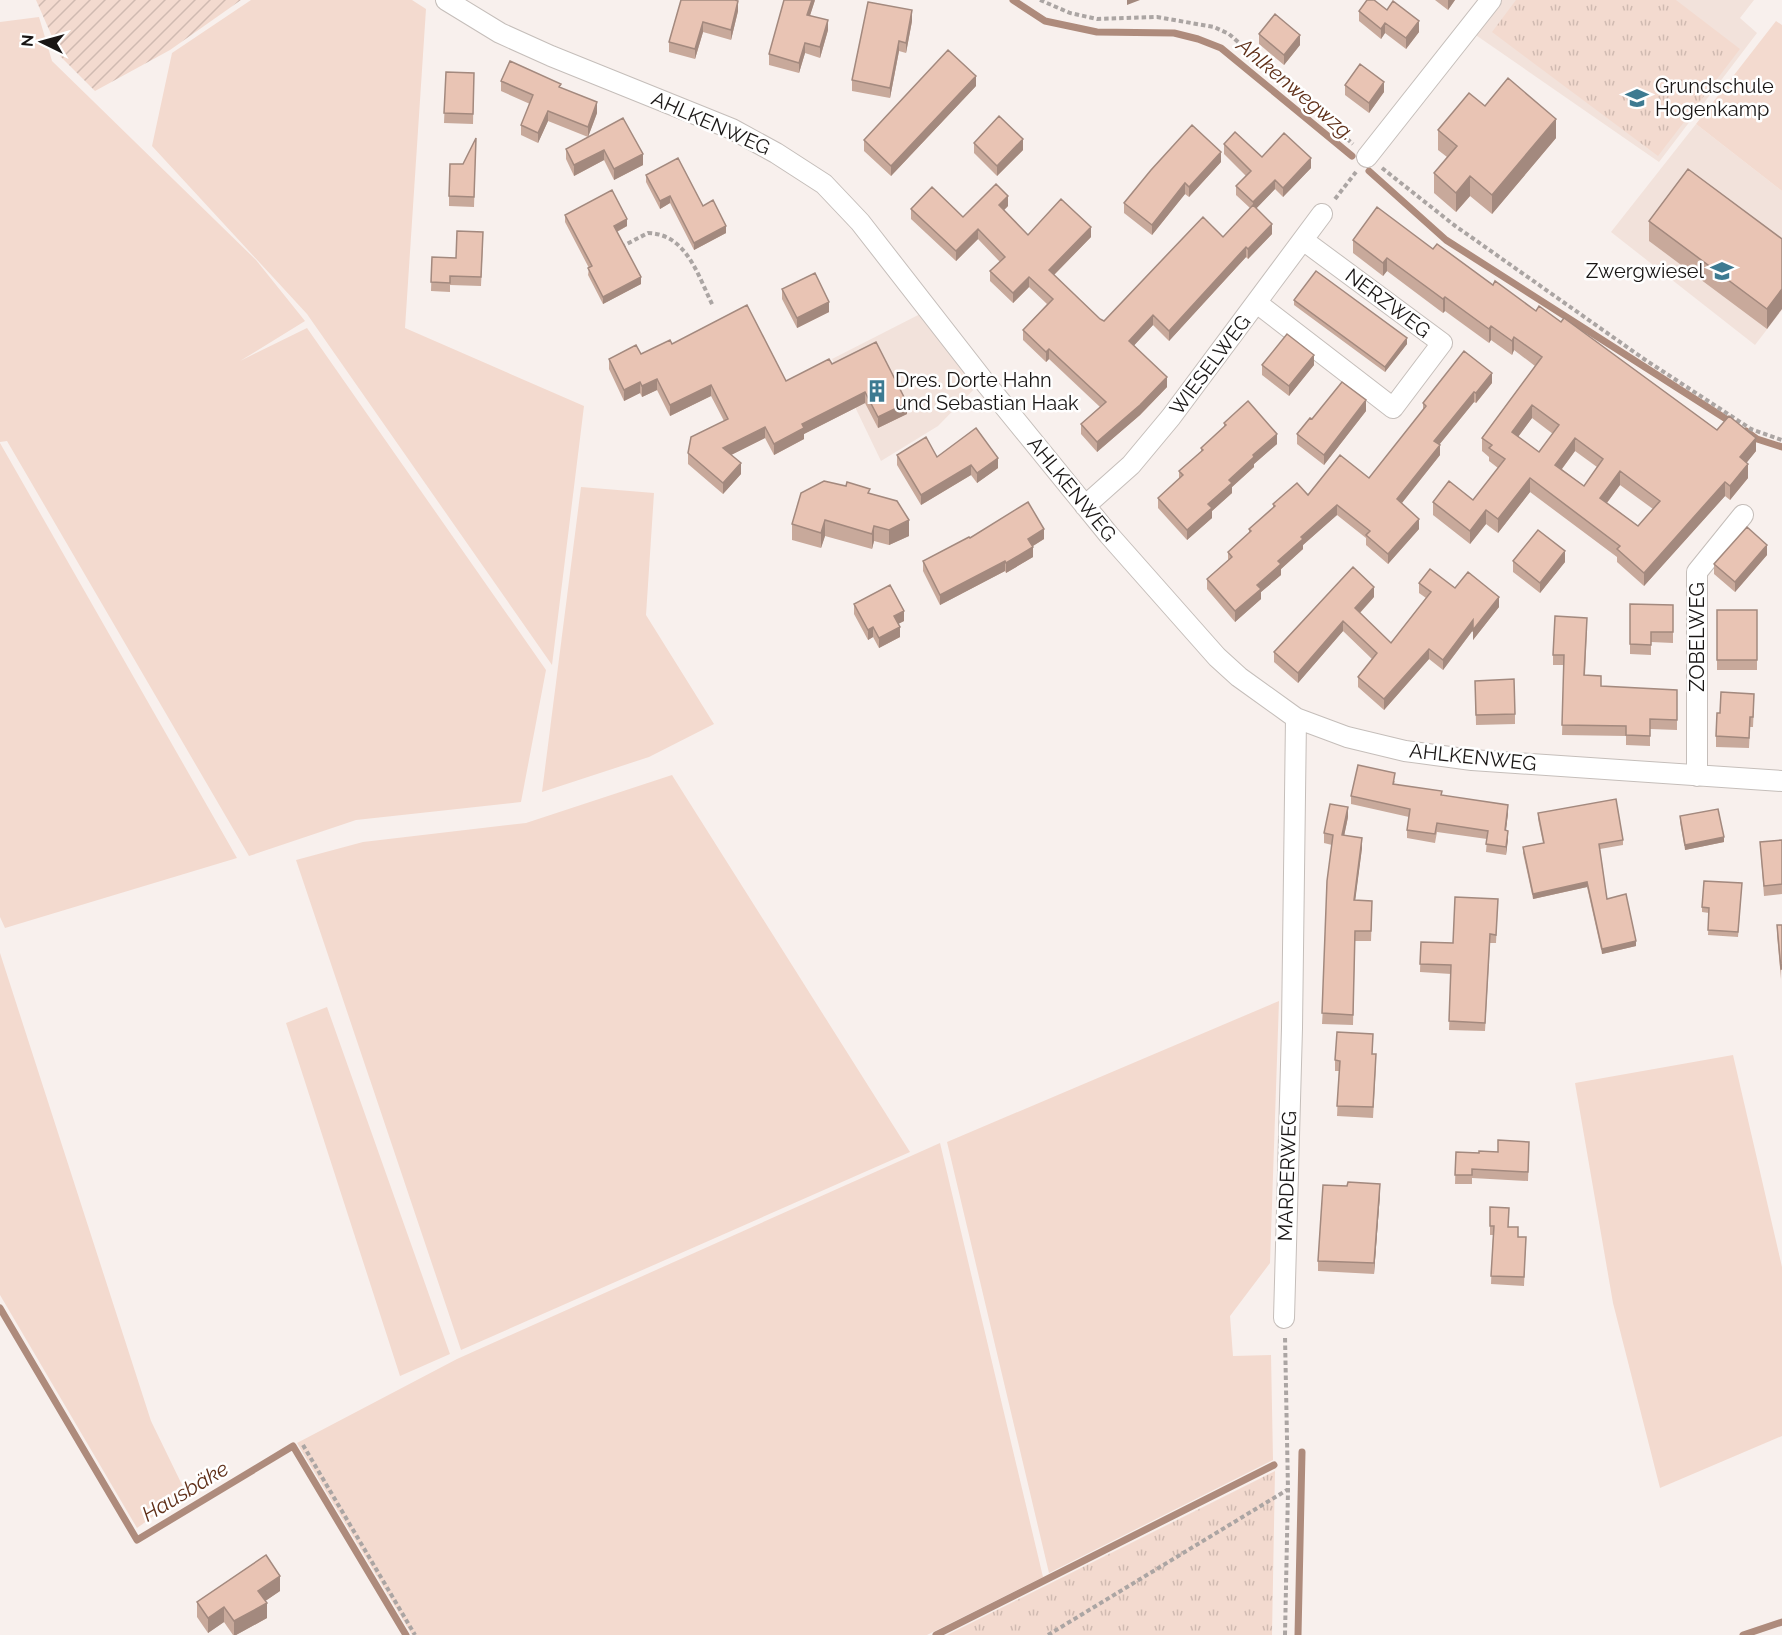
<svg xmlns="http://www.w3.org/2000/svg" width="1782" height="1635" font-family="Raleway,sans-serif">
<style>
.built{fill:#f2e2db}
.grass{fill:#f3dacf}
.park{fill:url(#park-tufts)}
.garden{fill:url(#garden-furrows)}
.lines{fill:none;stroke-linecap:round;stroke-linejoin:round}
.stream{stroke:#ae8b7c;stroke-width:7}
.minor-casing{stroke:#c5beba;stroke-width:22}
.path{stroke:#aba5a3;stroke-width:4;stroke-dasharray:4.5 3;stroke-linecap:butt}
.minor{stroke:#fff;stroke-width:20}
.wall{fill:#c8a99b;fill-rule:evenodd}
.shaded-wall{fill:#a3897e}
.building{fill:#e9c4b4;stroke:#a3897e;stroke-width:1.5;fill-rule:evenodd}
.labels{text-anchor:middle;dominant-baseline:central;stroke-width:5;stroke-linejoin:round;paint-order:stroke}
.poi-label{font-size:20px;fill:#191615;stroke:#fff;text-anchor:start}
.street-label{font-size:20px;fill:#191615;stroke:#fff}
.water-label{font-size:21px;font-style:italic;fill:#603019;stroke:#fff}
</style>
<defs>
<pattern id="park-tufts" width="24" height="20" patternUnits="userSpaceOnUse" patternTransform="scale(1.5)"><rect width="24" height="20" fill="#f3dacf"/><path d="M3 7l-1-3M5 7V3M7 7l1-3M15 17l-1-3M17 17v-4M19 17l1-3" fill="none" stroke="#d0bab1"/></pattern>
<pattern id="garden-furrows" width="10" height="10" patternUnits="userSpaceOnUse" patternTransform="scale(1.5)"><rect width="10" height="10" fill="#f3dacf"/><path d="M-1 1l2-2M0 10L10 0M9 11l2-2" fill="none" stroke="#d0bab1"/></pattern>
</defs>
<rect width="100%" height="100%" fill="#f8f0ed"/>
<path class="built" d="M1491 0H1754L1740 18 1757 33 1659 162 1467 29Z
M1696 124 1782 191V310L1755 345 1611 232Z
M928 310 983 380 938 426 881 461 832 359Z"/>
<path class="grass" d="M251 0H412L426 9 405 328 584 406 552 665 307 314 152 146 172 53Z
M39 17 52 61 256 260 305 321 240 361 307 328 546 670 521 802 356 820 249 856 7 441 0 442V22Z
M1776 21 1782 25V191L1696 124Z
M0 443 237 858 5 928 0 917Z
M581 487 654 493 646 615 714 724 649 757 542 792Z
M672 775 910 1152 461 1350 296 860 363 842 526 823Z
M0 953 151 1421 186 1493 137 1528 0 1295Z
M1279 1001 1270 1263 1230 1316 1233 1356 1271 1355 1273 1460 1049 1573 947 1142Z
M327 1007 450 1354 400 1376 286 1023Z
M1733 1055 1782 1267V1436L1660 1488 1613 1303 1575 1083Z
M940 1143 1043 1577 927 1635H412L297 1443 457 1359Z"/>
<path class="park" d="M1516 0H1676L1740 49 1658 156 1492 32Z
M1275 1471 1272 1635H947Z"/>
<path class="garden" d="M36 0H241L170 50 95 91 61 57Z"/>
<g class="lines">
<path class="stream" d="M1013 0 1045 21 1097 32 1174 33 1198 39 1221 48 1352 156
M1369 171 1446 240 1734 424
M1746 431 1757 439 1782 447
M0 1308 137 1540 293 1446 406 1635
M936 1635 1274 1465
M1298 1635 1302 1452
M1743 1635 1782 1622"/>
<g class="minor-casing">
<path id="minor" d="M446 0 500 33 551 56 732 129 776 153 824 184 860 222 983 380 1109 535 1217 657 1239 677 1296 718 1347 737 1405 751 1472 760 1782 781
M1367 157 1491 0
M1257 303 1393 408 1442 343 1303 240
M1085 506 1131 465 1171 417 1322 214
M1697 776V572L1743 515
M1284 1318 1292 1028 1296 718"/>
</g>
<path class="path" d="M1040 0 1070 13 1097 19 1157 17 1214 27 1229 34 1353 144
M1382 168 1454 225 1644 359 1751 429 1782 440
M1335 199 1356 172
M621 247 648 233C687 234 698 276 713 306
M303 1445 415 1635
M1048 1635 1287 1490
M1285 1635 1288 1490 1285 1336"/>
<use href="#minor" class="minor"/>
</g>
<path class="wall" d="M681 0 738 11 731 40 703 32 695 59 669 52V42Z
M815 0 810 15 828 30 820 58 805 53 799 73 769 65V54Z
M1435 0H1455L1448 10Z
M1359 11 1419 32 1406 49 1385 33 1381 39 1359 21Z
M912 21 906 53 899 51 890 98 852 91V80Z
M1259 34 1300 45 1284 65 1259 44Z
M446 72 474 73 473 124 444 123Z
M501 81 561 88 597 113 588 137 643 165 614 180 604 160 574 176 566 159V149L588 137 548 121 538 143 521 135V125L530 104 501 91Z
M1345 85 1384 92 1369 113 1345 95Z
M976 86 891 176 864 151V140Z
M1485 106 1556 138 1492 214 1470 196 1456 212 1434 193V173L1447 157 1438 150V130Z
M476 138 474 207 449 206V196Z
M974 143 1023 150 997 176 974 153Z
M1224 144 1262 157 1311 168 1283 197 1275 189 1256 208 1272 234 1248 259 1246 257 1169 341 1153 325 1134 345 1167 387 1140 415 1097 452 1081 434V424L1100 407 1049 359 1046 362 1023 340V330L1047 304 1029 287 1013 303 990 281V271L1000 262 978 239 956 261 911 219V209L963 217 1008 206 1004 210 1028 235 1091 237 1054 275 1100 319 1104 321 1223 237 1250 208 1236 195V186L1246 176 1224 154Z
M1221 162 1189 197 1185 194 1152 235 1124 213V203Z
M646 175 703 206 726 233 694 250 670 203 660 209 646 182Z
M565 215 627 226 617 232 641 284 603 304 588 275 589 268 565 222Z
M1649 221 1782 239 1767 329 1649 241Z
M1353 240 1433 249 1536 311 1561 322 1717 430 1756 451 1746 463 1748 478 1730 500 1725 496 1644 586 1617 562V557L1530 492 1498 533 1486 524 1470 544 1433 515V502L1473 500 1498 468 1489 461V457L1482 451V438L1535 366 1514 350 1512 355 1491 340 1489 343 1445 311 1443 313 1387 271 1383 276 1353 253ZM1532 418 1553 434 1539 452 1518 437ZM1575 451 1597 467 1584 486 1562 469ZM1620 485 1653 509 1638 526 1607 503Z
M483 241 481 286 450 285V292L431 291 432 257 456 258Z
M782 289 829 312 797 328 782 299Z
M1294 300 1407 344 1385 372 1294 305Z
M672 344 786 381 832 364 907 414 878 428 865 403 804 434V439L774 455 765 438 731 455 741 474 723 494 688 464V453L724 421 711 396 670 416 657 390 642 397 640 393 624 401 609 369V359L641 354Z
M1262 365H1314L1289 396 1262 375Z
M1492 383 1476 403 1474 402 1439 445 1440 455 1402 503 1419 529 1388 564 1366 545V538L1337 515 1303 545V549L1281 569V575L1261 592V599L1235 622 1207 589V579L1228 560V552L1249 533V529L1273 508V504L1369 478 1423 410V403Z
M1366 411 1324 465 1297 444V434L1312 419Z
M1224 423 1277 444 1254 464V467L1232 487V493L1212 511V518L1187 540 1158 508V498L1179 479V471L1201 452V448L1224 427Z
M897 455 937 457 998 468 977 483 971 475 921 505 897 465Z
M870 493 909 536 889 545 874 541 872 549 825 536 821 548 792 540V524Z
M970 538 1044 539 1033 546V557L1006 573 1005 571 940 605 923 571V561Z
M1767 555 1735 592 1714 574V564Z
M1513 561 1565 562 1540 593 1513 572Z
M1419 583 1455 588 1499 607 1473 640V630L1443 670 1429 659 1384 710 1358 687V677L1372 659 1343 631 1298 683 1274 662V652L1374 597 1360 613 1391 643 1426 598 1419 593Z
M854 604 904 621 898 624 900 637 879 648 873 637 868 640 854 614Z
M1630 604 1673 605V643L1651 642V655L1630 654Z
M1717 610H1757V670H1717Z
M1587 628 1585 675 1601 686 1677 690V730L1650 729V746L1626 745V736L1562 735 1564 665H1553V655Z
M1475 681 1515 714V724L1476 725Z
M1754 704 1753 727H1750L1749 748 1716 747V736L1720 713Z
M1395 781 1394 784 1442 795 1508 813 1506 830 1508 839 1506 855 1486 852 1487 839 1437 832 1435 843 1407 838V830L1409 817 1351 804V796Z
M1538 813 1623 840V845L1600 849 1607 899 1636 946 1602 954 1587 887 1533 899 1523 853V847L1543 843 1538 819Z
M1680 816 1724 842 1685 850 1680 822Z
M1348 817 1344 836 1362 848 1355 900 1372 911 1371 941H1355L1353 1025 1322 1024 1332 845 1324 843V833Z
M1782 840V894L1764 896 1760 842Z
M1742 883 1738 937 1708 935 1709 913 1702 912V907Z
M1498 899 1496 943H1490L1485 1031 1449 1030 1451 974 1420 972 1421 942 1453 943Z
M1777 925H1782L1781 979 1777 935Z
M1373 1054 1376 1064 1373 1118 1337 1116 1339 1071H1335V1060Z
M1529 1151 1528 1181 1472 1178V1184H1455L1456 1152 1479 1153Z
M1380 1194 1374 1274 1318 1271V1261Z
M1490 1207 1518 1237H1526L1524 1286 1491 1284 1493 1235H1490Z
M280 1591 265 1601 267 1618 236 1635H233L224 1622 208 1633 197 1617V1602Z"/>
<path class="shaded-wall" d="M812 0H815L807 25V15Z
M1127 0H1140L1127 5Z
M1448 0H1455L1448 10Z
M738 1V11L731 40V30Z
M912 10V21L906 53V43Z
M828 20V30L820 58V47Z
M1419 21V32L1406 49V38Z
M703 22V32L695 59V49Z
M1385 23V33L1381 39V29Z
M1300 35V45L1284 65V55Z
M899 41V51L890 98V88Z
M805 43V53L799 73V63Z
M976 76V86L891 176V166Z
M1384 82V92L1369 113V103Z
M597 102V113L588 137V127Z
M548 111V121L538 143V133Z
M1556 119V138L1492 214V195Z
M1023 139V150L997 176V166Z
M604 150V160L574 176V165Z
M1221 152V162L1189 197V187Z
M643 154V165L614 180V169Z
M1311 158V168L1283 197V188Z
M1470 176V196L1456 212V193Z
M1275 180V189L1253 212V202Z
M1185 183V194L1152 235V225Z
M670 196V203L660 209V201Z
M1008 196V206L999 215V205Z
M627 219V226L614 233V226Z
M1272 224V234L1248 259V249Z
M726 226V233L694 250V243Z
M1091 227V237L1049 280V270Z
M978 229V239L956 261V251Z
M1246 247V257L1169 341V331Z
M1387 258V271L1383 276V263Z
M641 277V284L603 304V297Z
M1029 277V287L1013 303V293Z
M1782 289V309L1767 329V309Z
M1445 297V311L1443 313V299Z
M829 302V312L797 328V318Z
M1153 315V325L1129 351V341Z
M1491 326V340L1489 343V329Z
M1514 337V350L1512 355V341Z
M1407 338V344L1385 372V367Z
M1049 349V359L1046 362V352Z
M1314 355V365L1289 396V386Z
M1492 373V383L1476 403V393Z
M1167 377V387L1140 415 1097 452V442Z
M657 379V390L642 397V386Z
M640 382V393L624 401V390Z
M711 385V396L670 416V405Z
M865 392V403L804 434V439L774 455V444L802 424Z
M1474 392V402L1434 451V441Z
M1366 400V411L1324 465V455Z
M907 403V414L878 428V417Z
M1532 405V418L1512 445V432Z
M765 427V438L723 459V448Z
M1277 434V444L1254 464V467L1232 487V493L1212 511V518L1187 540V530L1208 504 1229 480 1253 455Z
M1575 438V451L1555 478V465Z
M1756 438V451L1740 471V457Z
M1440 445V455L1397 509V499Z
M998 458V468L977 483V473Z
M741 463V474L723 494V483Z
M1748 464V478L1730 500V486Z
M971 465V475L921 505V495Z
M1620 471V485L1600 512V498Z
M1530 478V492L1498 533V519Z
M1725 482V496L1644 586V573Z
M1337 505V515L1303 545V549L1281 569V575L1261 592V599L1235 622V611L1278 561 1301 537Z
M1486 510V524L1470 544V531Z
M1419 519V529L1388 564V554Z
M825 520V536L821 548V533Z
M909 520V536L889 545V530Z
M874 526V541L872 549V534Z
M1044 529V539L1028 549V539Z
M1767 545V555L1735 592V582Z
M1033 547V557L1006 573V563Z
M1565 551V562L1540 593V583Z
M1005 561V571L940 605V595Z
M1374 587V597L1355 618V608Z
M1499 597V607L1473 640V630Z
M904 611V621L894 626V616Z
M1473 620V630L1443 670V660Z
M1343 621V631L1298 683V673Z
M873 627V637L868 640V630Z
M900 627V637L879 648V638Z
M1429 649V659L1384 710V699Z
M1508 805V813L1505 838V830Z
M1348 807V817L1342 846V835Z
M1508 831V839L1506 855V847Z
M1724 837V842L1685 850V845Z
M1362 838V848L1354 910V900Z
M1587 882V887L1533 899V894Z
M1636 941V946L1602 954V949Z
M1380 1184V1194L1374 1274V1263Z
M280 1576V1591L258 1606V1591Z
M267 1603V1618L236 1635H234V1621Z
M224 1607V1622L208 1633V1618Z"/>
<path class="building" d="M681 0H735L738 1 731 30 703 22 695 49 669 42Z
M784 0H812L807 15 828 20 820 47 805 43 799 63 769 54Z
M1367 0H1374L1387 10 1393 1 1419 21 1406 38 1385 23 1381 29 1359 11Z
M868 2 912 10 906 43 899 41 890 88 852 80Z
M1275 14 1300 35 1284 55 1259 34Z
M948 50 976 76 891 166 864 140Z
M510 61 561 84 559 87 597 102 588 127 548 111 538 133 521 125 533 95 501 81Z
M1360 64 1384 82 1369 103 1345 85Z
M446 72 474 73 473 114 444 113Z
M1508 78 1556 119 1492 195 1470 176 1456 193 1434 173 1457 146 1438 130 1469 93 1485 106Z
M999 116 1023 139 997 166 974 143Z
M623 118 643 154 614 169 604 150 574 165 566 149Z
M1192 125 1221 152 1189 187 1185 183 1152 225 1124 203 1151 170Z
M1235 132 1262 157 1284 133 1311 158 1283 188 1275 180 1253 202 1236 186 1251 171 1224 144Z
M476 138 474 197 449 196 450 164H463Z
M678 158 703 206 713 200 726 226 694 243 670 196 660 201 646 175Z
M1688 169 1782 239V289L1767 309 1649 221Z
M996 184 1008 196 999 205 1028 235 1061 199 1091 227 1049 270 1100 319 1104 321 1203 217 1223 237 1253 205 1272 224 1248 249 1246 247 1169 331 1153 315 1129 341 1167 377 1140 405 1097 442 1081 424 1106 402 1049 349 1046 352 1023 330 1053 299 1029 277 1013 293 990 271 1005 257 978 229 956 251 911 209 932 187 963 217Z
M612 190 627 219 614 226 641 277 603 297 588 268 592 266 565 215Z
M1377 207 1433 249 1437 244 1493 285 1495 281 1536 311 1539 306 1561 322 1564 318 1717 430 1729 416 1756 438 1740 457 1748 464 1730 486 1725 482 1644 573 1617 549 1620 546 1530 478 1498 519 1486 510 1470 531 1433 502 1449 481 1473 500 1505 459 1489 448 1492 445 1482 438 1542 357 1514 337 1512 341 1491 326 1489 329 1445 297 1443 299 1387 258 1383 263 1353 240ZM1532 405 1559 425 1539 452 1512 432ZM1575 438 1603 459 1584 486 1555 465ZM1620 471 1660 501 1638 526 1600 498Z
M457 231 483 232 481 277 450 276V283L431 282 432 257 456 258Z
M1316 271 1407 338 1385 367 1294 300Z
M815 273 829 302 797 318 782 289Z
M747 305 786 381 829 359 832 364 876 342 907 403 878 417 865 392 802 424 804 428 774 444 765 427 723 448 741 463 723 483 688 453 691 437 728 419 711 385 670 405 657 379 642 386 640 382 624 390 609 359 636 345 641 354 670 340 672 344Z
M1287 334 1314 355 1289 386 1262 365Z
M1464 351 1492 373 1476 393 1474 392 1434 441 1440 445 1397 499 1419 519 1388 554 1366 535 1370 531 1337 505 1301 537 1303 539 1278 561 1281 564 1257 585 1261 589 1235 611 1207 579 1232 557 1228 552 1251 531 1249 529 1275 506 1273 504 1297 483 1308 495 1340 455 1369 478 1426 406 1423 403Z
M1342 382 1366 400 1324 455 1297 434 1310 418 1312 419Z
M1248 401 1277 434 1253 455 1254 457 1229 480 1232 483 1208 504 1212 508 1187 530 1158 498 1183 475 1179 471 1203 450 1201 448 1226 425 1224 423Z
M976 428 998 458 977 473 971 465 921 495 897 455 926 437 937 457Z
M824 481 846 486 847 482 870 489 868 493 897 501 909 520 889 530 874 526 872 534 825 520 821 533 792 524 801 493Z
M1028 502 1044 529 1028 539 1033 547 1006 563 1005 561 940 595 923 561 969 537 970 538Z
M1747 527 1767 545 1735 582 1714 564Z
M1538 530 1565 551 1540 583 1513 561Z
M1353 567 1374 587 1355 608 1391 643 1431 592 1419 583 1430 569 1455 588 1468 572 1499 597 1473 630V620L1443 660 1429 649 1384 699 1358 677 1377 653 1343 621 1298 673 1274 652Z
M890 585 904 611 894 616 900 627 879 638 873 627 868 630 854 604Z
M1630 604 1673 605V632H1651V645L1630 644Z
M1717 610H1757V660H1717Z
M1555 616 1587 618 1584 675 1601 676V686L1677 690V720L1650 719V736L1626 735V726L1562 725 1564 655H1553Z
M1514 679 1515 714 1476 715 1475 681Z
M1721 692 1754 694 1753 717H1750L1749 738 1716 736 1717 713H1720Z
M1358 765 1395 773 1393 784 1442 791 1441 795 1508 805 1505 830 1508 831 1506 847 1486 844 1488 831 1437 823 1435 834 1407 830 1410 809 1351 796Z
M1616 799 1623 840 1599 844 1607 899 1626 894 1636 941 1602 949 1587 882 1533 894 1523 847 1544 843 1538 813Z
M1330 804 1348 807 1342 835 1362 838 1354 900 1372 901 1371 931H1355L1353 1015 1322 1013 1327 881 1333 835 1324 833Z
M1718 809 1724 837 1685 845 1680 816Z
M1782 840V884L1764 886 1760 842Z
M1704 881 1742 883 1738 932 1708 930 1709 908 1702 907Z
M1455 897 1498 899 1496 935 1490 934 1485 1023 1449 1021 1451 965 1420 964 1421 942 1453 943Z
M1777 925H1782V969H1781Z
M1337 1032 1373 1034 1372 1054H1376L1373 1107 1337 1106 1340 1061 1335 1060Z
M1498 1140 1529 1142 1528 1172 1472 1169V1175H1455L1456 1152 1479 1153V1151L1498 1152Z
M1348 1182 1380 1184 1374 1263 1318 1261 1323 1185 1347 1186Z
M1490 1207 1509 1208 1508 1227H1518V1237H1526L1524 1277 1491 1276 1494 1226H1490Z
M266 1555 280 1576 258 1591 267 1603 234 1621 224 1607 208 1618 197 1602Z"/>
<defs>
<g id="school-bare" transform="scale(1.8)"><path d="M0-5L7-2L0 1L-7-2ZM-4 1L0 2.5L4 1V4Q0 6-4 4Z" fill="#3d7a91" stroke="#fff" stroke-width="2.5" paint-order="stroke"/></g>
<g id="building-bare" transform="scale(1.8)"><path d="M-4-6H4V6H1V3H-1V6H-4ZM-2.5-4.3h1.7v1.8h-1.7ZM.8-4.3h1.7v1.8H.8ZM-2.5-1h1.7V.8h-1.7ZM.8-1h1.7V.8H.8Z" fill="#3d7a91" stroke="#fff" stroke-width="2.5" paint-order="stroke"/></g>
</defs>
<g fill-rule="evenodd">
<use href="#school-bare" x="1637" y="98"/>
<use href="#school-bare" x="1722" y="271"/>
<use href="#building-bare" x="877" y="391"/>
</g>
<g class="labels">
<g class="poi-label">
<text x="1655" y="86">Grundschule<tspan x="1655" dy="23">Hogenkamp</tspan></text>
<text x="1704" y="271" text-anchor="end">Zwergwiesel</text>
<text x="895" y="380">Dres. Dorte Hahn<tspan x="895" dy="23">und Sebastian Haak</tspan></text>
</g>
<g class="street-label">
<text transform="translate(711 123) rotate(24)">AHLKENWEG</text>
<text transform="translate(1388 303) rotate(37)">NERZWEG</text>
<text transform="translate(1210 365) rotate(-53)">WIESELWEG</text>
<text transform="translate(1072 489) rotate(51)">AHLKENWEG</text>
<text transform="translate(1697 637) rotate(-90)">ZOBELWEG</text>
<text transform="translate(1473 757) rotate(6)">AHLKENWEG</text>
<text transform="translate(1287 1176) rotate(-88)">MARDERWEG</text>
</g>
<g class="water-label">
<text transform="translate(1296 89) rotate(40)">Ahlkenwegwzg.</text>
<text transform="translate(185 1491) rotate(-31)">Hausbäke</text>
</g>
</g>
<g transform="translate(42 42) rotate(275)" stroke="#ffffff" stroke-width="4.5" paint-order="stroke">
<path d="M0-4.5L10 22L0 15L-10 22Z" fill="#191615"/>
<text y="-9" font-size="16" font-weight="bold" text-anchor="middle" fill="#191615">N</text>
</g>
</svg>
